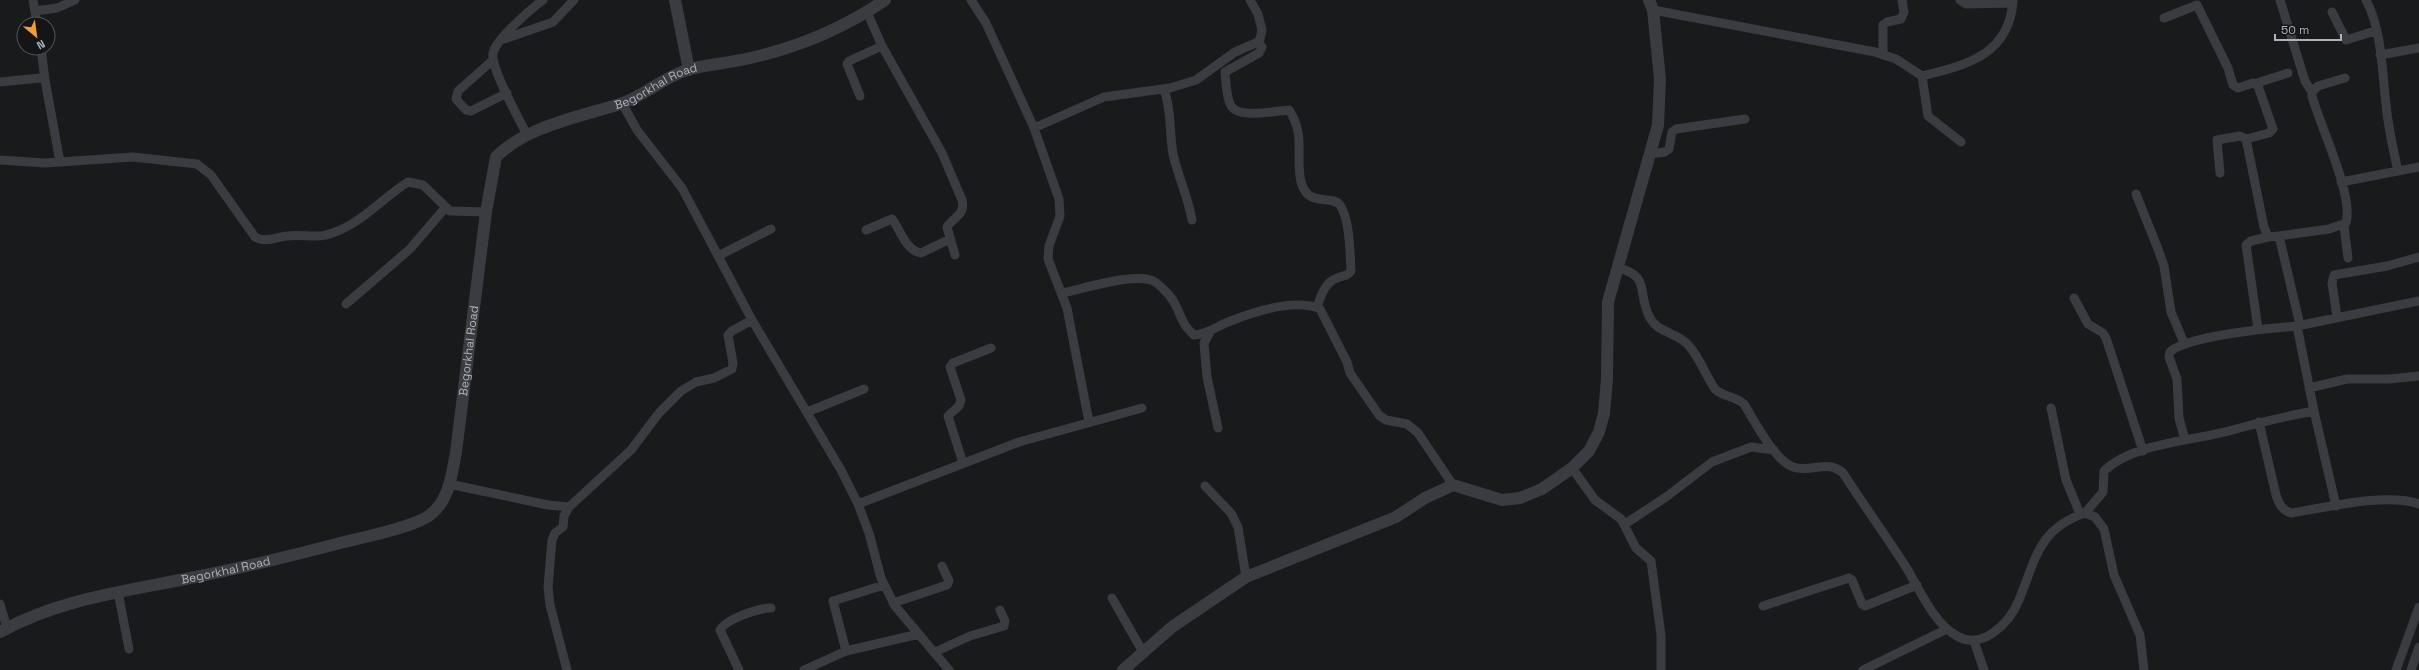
<svg xmlns="http://www.w3.org/2000/svg" width="2419" height="670" font-family="'Space Grotesk',sans-serif">
<style>
.lines{fill:none;stroke-linecap:round;stroke-linejoin:round}
.minor{stroke:#3a3c41;stroke-width:9}
.tertiary{stroke:#3a3c41;stroke-width:12}
.labels{text-anchor:middle;dominant-baseline:central;stroke-width:3;stroke-linejoin:round;paint-order:stroke}
.street-label{font-size:12px;fill:#acb3bb;stroke:#141517}
</style>
<rect width="100%" height="100%" fill="#191a1c"/>
<g class="lines">
<path class="minor" d="M33 0 37 24
M971 0 986 23 1034 128 1059 199 1060 216 1049 246 1048 259 1067 308 1089 422
M1960 0 1966 4 2013 3
M2280 0 2305 81 2312 92
M2366 0C2382 30 2382 71 2386 104 2388 127 2393 149 2398 171
M1653 10 1875 52 1896 59 1922 76C1966 65 2010 55 2013 0
M35 11 57 8 75 0
M2332 12 2346 40 2375 31
M2164 18 2197 5 2228 68 2233 85 2238 88 2253 83 2258 86 2273 129 2269 133 2246 139 2264 227 2268 237 2279 236 2300 325
M504 39 553 22 574 0
M1258 42 1262 47 1259 53 1225 72C1226 82 1226 97 1231 106 1239 119 1276 111 1289 110 1306 135 1295 156 1301 182 1308 208 1331 194 1340 205 1350 220 1350 253 1351 271 1347 277 1343 275 1337 278 1325 282 1321 296 1317 307
M882 46 942 153 962 200C966 215 953 217 947 227L955 255
M41 48 45 80
M1883 55V25L1887 22 1901 19 1904 12 1902 0
M2380 55 2419 48
M493 60 458 91 456 99 466 110 471 111 507 93
M1922 76 1928 116 1961 142
M0 82 40 78 45 80 60 162
M2257 83 2288 73
M1164 89C1172 112 1169 131 1173 154 1178 177 1188 196 1192 220
M860 96 847 64 849 61 882 46 867 12
M622 103 637 130 682 188 752 320 841 470 858 504 869 533 881 578 895 606 949 670
M1034 128 1104 97 1170 88 1196 80 1235 52 1258 42 1260 39 1262 30 1258 14 1250 0
M527 135C520 120 490 68 493 53 496 39 531 9 543 0
M1650 154 1665 152 1669 149 1672 132 1676 129 1745 119
M0 160 45 163 133 157 197 164 211 175 255 237C265 243 276 237 287 236 300 234 314 238 326 235 357 228 382 198 408 182L423 185 450 211 486 212
M2220 173 2217 140 2240 136 2246 139
M2341 182 2419 167
M2136 194 2158 249 2164 266 2171 312 2184 343
M2344 226 2348 258
M866 230 892 219C900 229 906 251 921 253L950 239
M2279 236 2329 229 2346 223C2354 195 2320 126 2312 96V92L2318 86 2345 78
M718 256 771 229
M1617 268C1651 275 1637 292 1649 316 1657 334 1679 332 1690 347 1700 359 1706 376 1715 389 1723 397 1735 396 1744 404 1754 420 1774 460 1793 467 1811 473 1828 459 1843 473 1863 504 1884 533 1904 564 1919 587 1932 622 1957 636 1983 651 2010 622 2019 600 2036 559 2038 529 2085 513L2095 517 2104 529 2114 575 2140 635 2144 670
M1062 293C1083 289 1138 271 1155 282 1160 285 1165 291 1169 295 1181 309 1179 323 1194 335 1207 334 1216 327 1228 322 1253 312 1295 298 1320 309L1347 362 1350 373 1379 415 1386 420 1407 424 1418 433 1453 485
M2074 298 2088 324 2103 333 2106 338 2143 451
M346 304 410 249 445 208
M2337 317 2332 283 2334 275 2387 266 2419 257
M2258 329 2246 245 2251 241 2268 237
M1210 332 1204 343 1207 377 1218 428
M2309 388 2347 379H2389L2419 376
M2051 408 2066 480 2080 514
M2314 411 2336 506
M807 412 864 389
M2259 422 2276 495C2279 504 2282 510 2291 513 2324 508 2389 492 2419 504
M2185 440 2179 418 2177 379 2169 357 2170 352C2186 336 2271 328 2297 326
M963 463 948 416 959 406 961 400 950 367 953 363 991 348
M1572 468 1595 500 1621 519 1636 548 1651 561 1661 635V670
M449 484 548 505 569 507
M1205 486 1231 513 1238 527 1246 577
M858 504 1019 442 1142 408
M2085 513 2103 492 2104 471C2134 442 2197 441 2236 429 2262 422 2287 416 2314 411L2297 326 2419 301
M1625 524 1666 497 1712 462 1751 447 1774 450
M118 592 129 649
M1112 598 1143 652
M893 603 947 585 949 581 942 566
M0 604 7 628
M1763 606 1849 578 1852 580 1862 604 1865 606 1917 585
M1974 641 1984 670
M846 651 833 601 884 585
M935 652 970 636 1004 626 1005 621 1000 610
M567 670 550 605 548 587 552 540 555 533 563 527 564 516 569 507 631 450 659 413 681 391 696 382 714 378 732 369 733 363 728 335 732 331 752 320
M739 670 720 630C726 619 759 608 771 608
M804 670 846 651 919 634
M1863 670 1947 629
M2396 670 2419 607
M2411 670 2419 647"/>
<g class="tertiary">
<path d="M675 0 689 70"/>
<path id="s1" d="M0 632C57 600 121 592 185 579 238 569 291 556 344 542 365 537 414 527 430 515 449 501 452 474 456 452L486 212 496 157C527 126 579 117 620 104 644 96 665 76 690 69 710 64 730 63 750 58 799 47 844 28 885 0"/>
<path d="M1123 670 1172 627 1246 577 1396 517 1425 498 1453 485 1502 500 1520 498 1542 489 1572 468 1589 451 1599 432 1604 413 1607 379 1608 302 1658 125 1660 79 1653 10 1649 0"/>
</g>
</g>
<g class="labels">
<g class="street-label">
<text stroke="none"><textPath href="#s1" startOffset="991">Begorkhal Road</textPath></text>
<text stroke="none"><textPath href="#s1" startOffset="619">Begorkhal Road</textPath></text>
<text stroke="none"><textPath href="#s1" startOffset="235">Begorkhal Road</textPath></text>
</g>
</g>
<g transform="translate(36 36) rotate(151)"><circle r="19" fill="#141517" stroke="#515459"/>
<path d="M0-3L7 15L0 10L-7 15Z" fill="#f49e39"/>
<text y="-6" font-size="11" font-weight="bold" text-anchor="middle" fill="#acb3bb">N</text>
</g>
<path d="M2275 34v6h66v-6" fill="none" stroke="#acb3bb" stroke-width="2"/>
<text x="2281" y="34" font-size="12" fill="#acb3bb" stroke="#141517" stroke-width="3" paint-order="stroke">50 m</text>
</svg>
